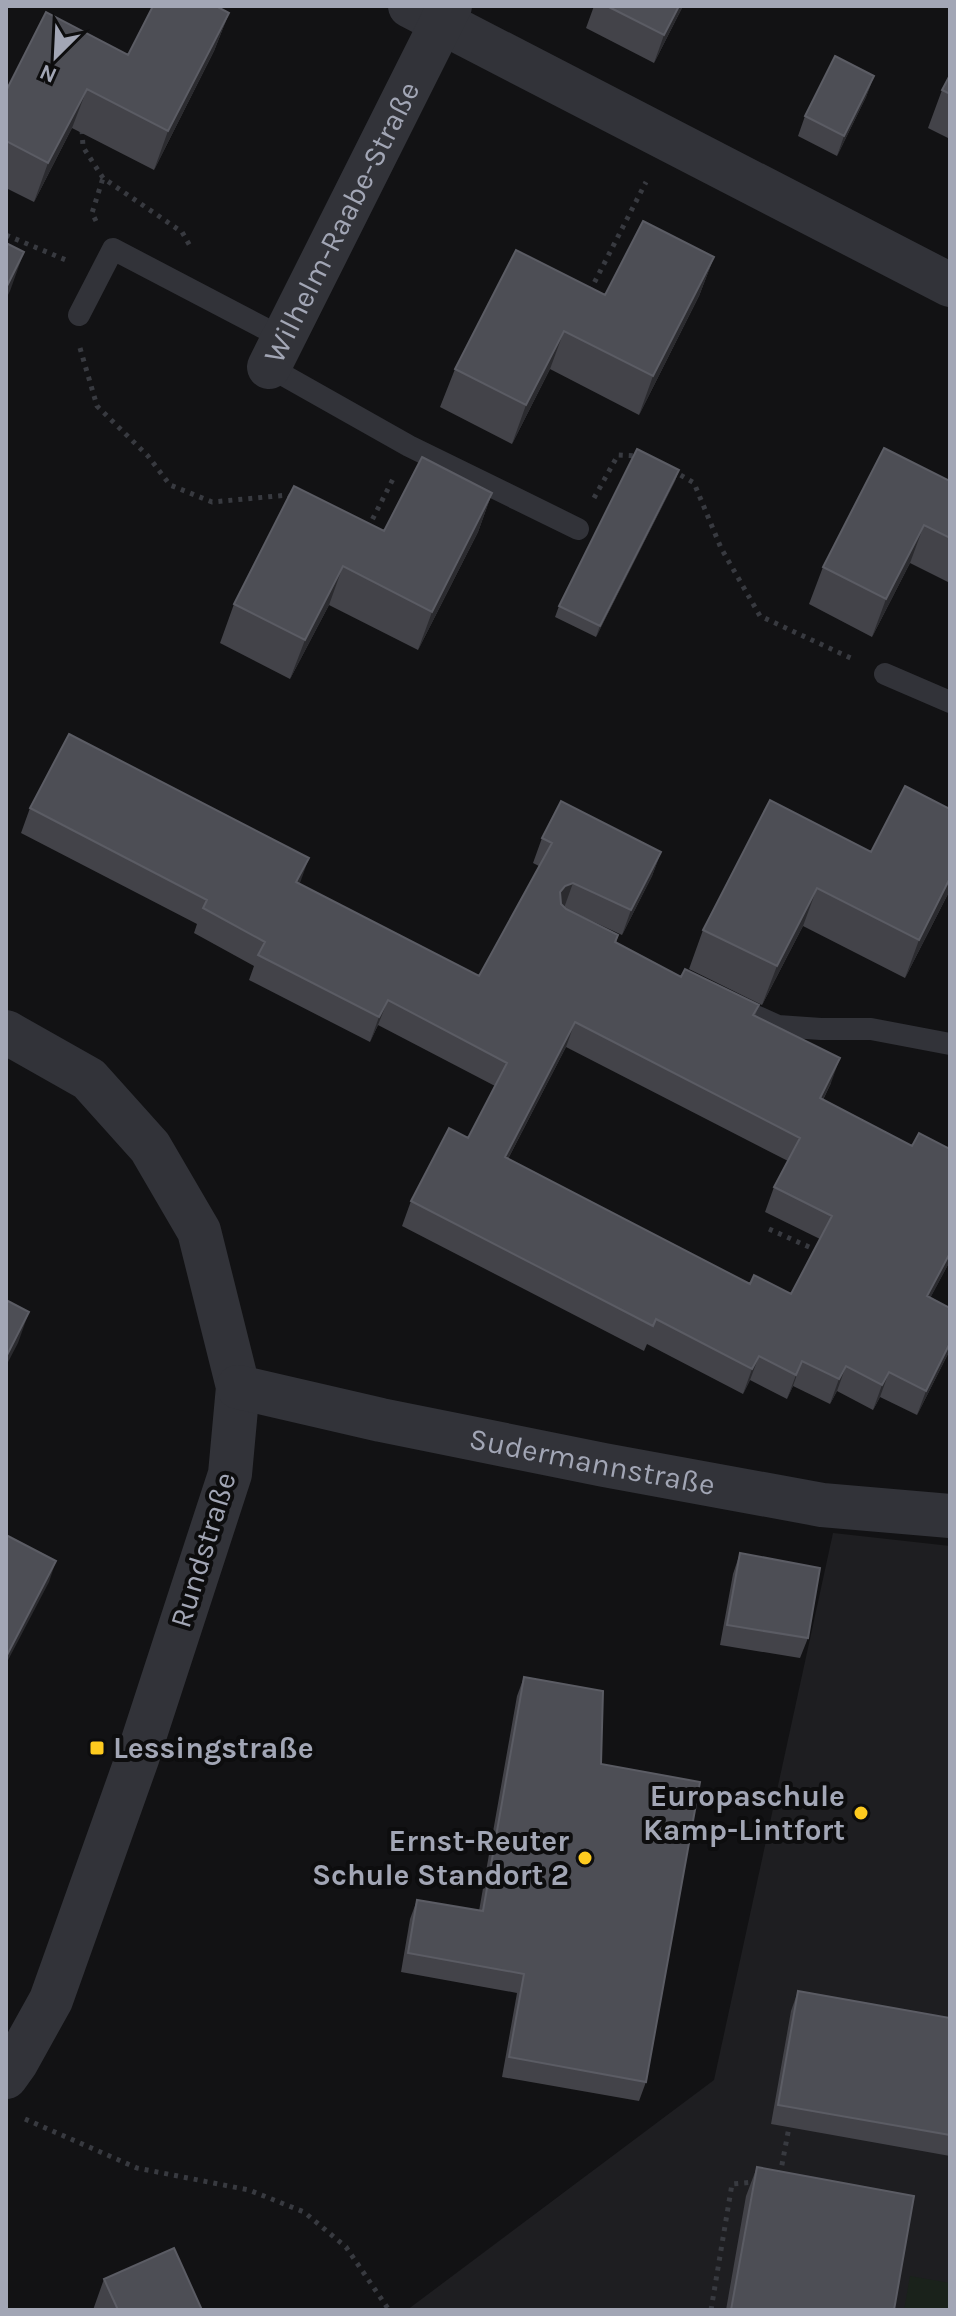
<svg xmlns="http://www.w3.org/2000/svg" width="956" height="2316" font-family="Karla,sans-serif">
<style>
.built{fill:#1e1e21}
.pitch{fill:#1a221b}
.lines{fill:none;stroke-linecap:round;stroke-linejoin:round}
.path{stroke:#383a40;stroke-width:5;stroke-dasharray:4 6;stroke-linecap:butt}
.lane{stroke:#323339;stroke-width:22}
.street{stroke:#323339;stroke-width:44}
.wall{fill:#434349;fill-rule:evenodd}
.shaded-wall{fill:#2b2b2f}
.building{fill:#4d4e55;stroke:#5b5c64;stroke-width:2;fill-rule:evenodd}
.poi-dot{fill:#fecb1f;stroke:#0d0d0e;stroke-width:3}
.labels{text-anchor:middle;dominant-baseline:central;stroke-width:8;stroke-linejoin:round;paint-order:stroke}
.street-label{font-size:30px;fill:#a2a6b5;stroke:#0d0d0e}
.poi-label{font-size:30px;font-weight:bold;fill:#a2a6b5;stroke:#0d0d0e;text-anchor:end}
</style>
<rect width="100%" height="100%" fill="#121214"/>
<path class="built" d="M833 1533 950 1546V2310H407L714 2080Z"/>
<path class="pitch" d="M910 2276 950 2283V2310H904Z"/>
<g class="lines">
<path class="path" d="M82 130 83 147 103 178 182 232 190 246
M96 221 92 213 103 178
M6 235 66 260
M590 291 646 182
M80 348 97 406 148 456 170 485 212 502 288 495 295 499
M672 470 694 483 721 548 760 616 855 660
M594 498 618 455 638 456
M368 528 393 479
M769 1229 818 1251
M25 2119 137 2168 249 2190 304 2212 346 2247 389 2310
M780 2175 790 2122
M711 2310 732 2184 755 2182"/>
<path class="lane" d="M79 315 113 249 283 338
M269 367 409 446 578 529
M885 674 950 702
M733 1006 778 1026 821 1029H871L950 1044"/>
<g class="street">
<path d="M410 6 950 285"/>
<path id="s1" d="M269 367 450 6"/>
<path d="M6 1032 89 1079 150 1147 199 1231 238 1387 230 1474 138 1756 51 2000 16 2063 6 2077"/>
<path id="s2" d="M238 1387 381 1420 604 1465 822 1505 950 1516"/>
</g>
</g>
<path class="wall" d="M594 6H683L654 63 586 28Z
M229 13 214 51 154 170 72 128 34 202 6 188V91L128 55Z
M950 75V139L928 128 942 90Z
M874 76 866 97 837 156 798 136 805 116Z
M714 257 699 296 639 415 550 369 512 444 440 407 455 369 605 295Z
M679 470 675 481 596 637 555 617 559 606Z
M950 481V583L910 563 872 637 809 604 823 567Z
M492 493 478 532 418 650 329 605 290 679 220 643 234 604 384 531Z
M30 808 299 884 479 976 539 866 533 863 542 838 661 852 652 876 622 935 566 909 618 935 616 943 681 977 759 1005 755 1016 831 1083 823 1100 912 1146 950 1149V1261L930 1298 950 1308V1350L917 1415 880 1397 873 1410 837 1391 830 1404 793 1386 787 1399 750 1380 743 1394 647 1344 644 1351 402 1226 411 1201 468 1138 495 1086 378 1025 370 1042 249 980 254 966 194 933 197 924 21 833ZM566 1047 788 1161 774 1187 765 1212 820 1239 791 1294 750 1284 508 1159Z
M950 809V890L905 978 803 926 762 1005 689 969 703 930 871 852Z
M740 1553 808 1638 800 1658 720 1645 733 1574Z
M524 1677 601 1764 646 2082 639 2101 502 2077 517 1993 401 1972 410 1919 417 1900 479 1911 517 1696Z
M798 1991 950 2018V2156L771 2124 791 2011Z
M757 2167 894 2310H726L746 2196Z
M104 2279 202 2310H93Z"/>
<path class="shaded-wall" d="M679 6H683L654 63 664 35Z
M229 13 214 51 154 170 168 131Z
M874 76 866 97 837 156 844 136Z
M87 89 72 128 34 202 48 163Z
M24 252 10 291 6 299V288Z
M714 257 699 296 639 415 653 376Z
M564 331 550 369 512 444 526 405Z
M679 470 675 481 596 637 600 626Z
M492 493 478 532 418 650 432 612Z
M924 525 910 563 872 637 886 599Z
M343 566 329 605 290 679 305 640Z
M661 852 652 876 622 935 631 910Z
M309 858 300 883 296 882Z
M950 878V890L905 978 919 940Z
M573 883 564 908 556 911 560 892 565 886Z
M817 888 803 926 762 1005 777 966Z
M388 1000 378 1025 370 1042 379 1017Z
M575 1022 566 1047 496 1182 505 1157Z
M840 1058 831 1083 811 1123 820 1098Z
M950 1253V1261L918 1321 927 1296Z
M29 1312 18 1343 6 1366V1357Z
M950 1343V1350L917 1415 926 1391Z
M759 1356 750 1380 743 1394 752 1369Z
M802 1361 793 1386 787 1399 796 1375Z
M846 1366 837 1391 830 1404 839 1379Z
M889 1372 880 1397 873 1410 882 1385Z
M56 1561 49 1582 6 1664V1657Z"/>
<path class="building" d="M153 6H216L229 13 168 131 87 89 48 163 6 141V91L46 12 128 55Z
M607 6H679L664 35Z
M835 56 874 76 844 136 805 116Z
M950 75V94L942 90Z
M643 221 714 257 653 376 564 331 526 405 455 369 516 250 605 295Z
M6 243 24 252 6 288Z
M884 448 950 481V538L924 525 886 599 823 567Z
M637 449 679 470 600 626 559 606Z
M422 457 492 493 432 612 343 566 305 640 234 604 294 486 384 531Z
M69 734 309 858 296 882 479 976 552 843 542 838 561 801 661 852 631 910 573 883 565 886 560 892 561 904 566 909 618 935 615 942 681 977 685 969 759 1005 753 1015 840 1058 820 1098 912 1146 919 1133 950 1149V1253L927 1296 950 1308V1343L926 1391 889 1372 882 1385 846 1366 839 1379 802 1361 796 1375 759 1356 752 1369 656 1319 653 1326 411 1201 449 1128 468 1138 507 1063 388 1000 379 1017 258 955 265 942 203 908 207 900 30 808ZM575 1022 800 1138 774 1187 832 1216 791 1294 754 1275 750 1284 505 1157Z
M905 786 950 809V878L919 940 817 888 777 966 703 930 770 800 871 852Z
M6 1300 29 1312 6 1357Z
M6 1535 56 1561 6 1657Z
M740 1553 820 1568 808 1638 727 1625Z
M524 1677 603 1691 601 1764 700 1782 646 2082 509 2057 524 1974 408 1953 417 1900 483 1911Z
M798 1991 950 2018V2135L778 2105Z
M757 2167 914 2196 894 2310H731Z
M174 2248 202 2310H118L104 2279Z"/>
<g class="poi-dot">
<rect x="89" y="1740" width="16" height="16" rx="4"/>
<circle cx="861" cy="1813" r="8"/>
<circle cx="585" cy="1858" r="8"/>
</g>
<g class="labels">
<g class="street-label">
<text stroke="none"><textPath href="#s1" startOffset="162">Wilhelm-Raabe-Straße</textPath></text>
<text stroke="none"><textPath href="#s2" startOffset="362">Sudermannstraße</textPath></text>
<text transform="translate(203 1550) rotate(-73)">Rundstraße</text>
</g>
<g class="poi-label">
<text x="113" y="1748" text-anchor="start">Lessingstraße</text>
<text x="845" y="1796">Europaschule<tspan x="845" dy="34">Kamp-Lintfort</tspan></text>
<text x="569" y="1841">Ernst-Reuter<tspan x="569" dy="34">Schule Standort 2</tspan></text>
</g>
</g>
<rect width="956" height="2316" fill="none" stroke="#a2a6b5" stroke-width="16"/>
<g transform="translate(56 56) rotate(204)" stroke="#0d0d0e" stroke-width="6" paint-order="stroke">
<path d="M0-6L14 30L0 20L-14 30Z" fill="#a2a6b5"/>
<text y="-12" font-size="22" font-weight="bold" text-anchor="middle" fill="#a2a6b5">N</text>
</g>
</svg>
